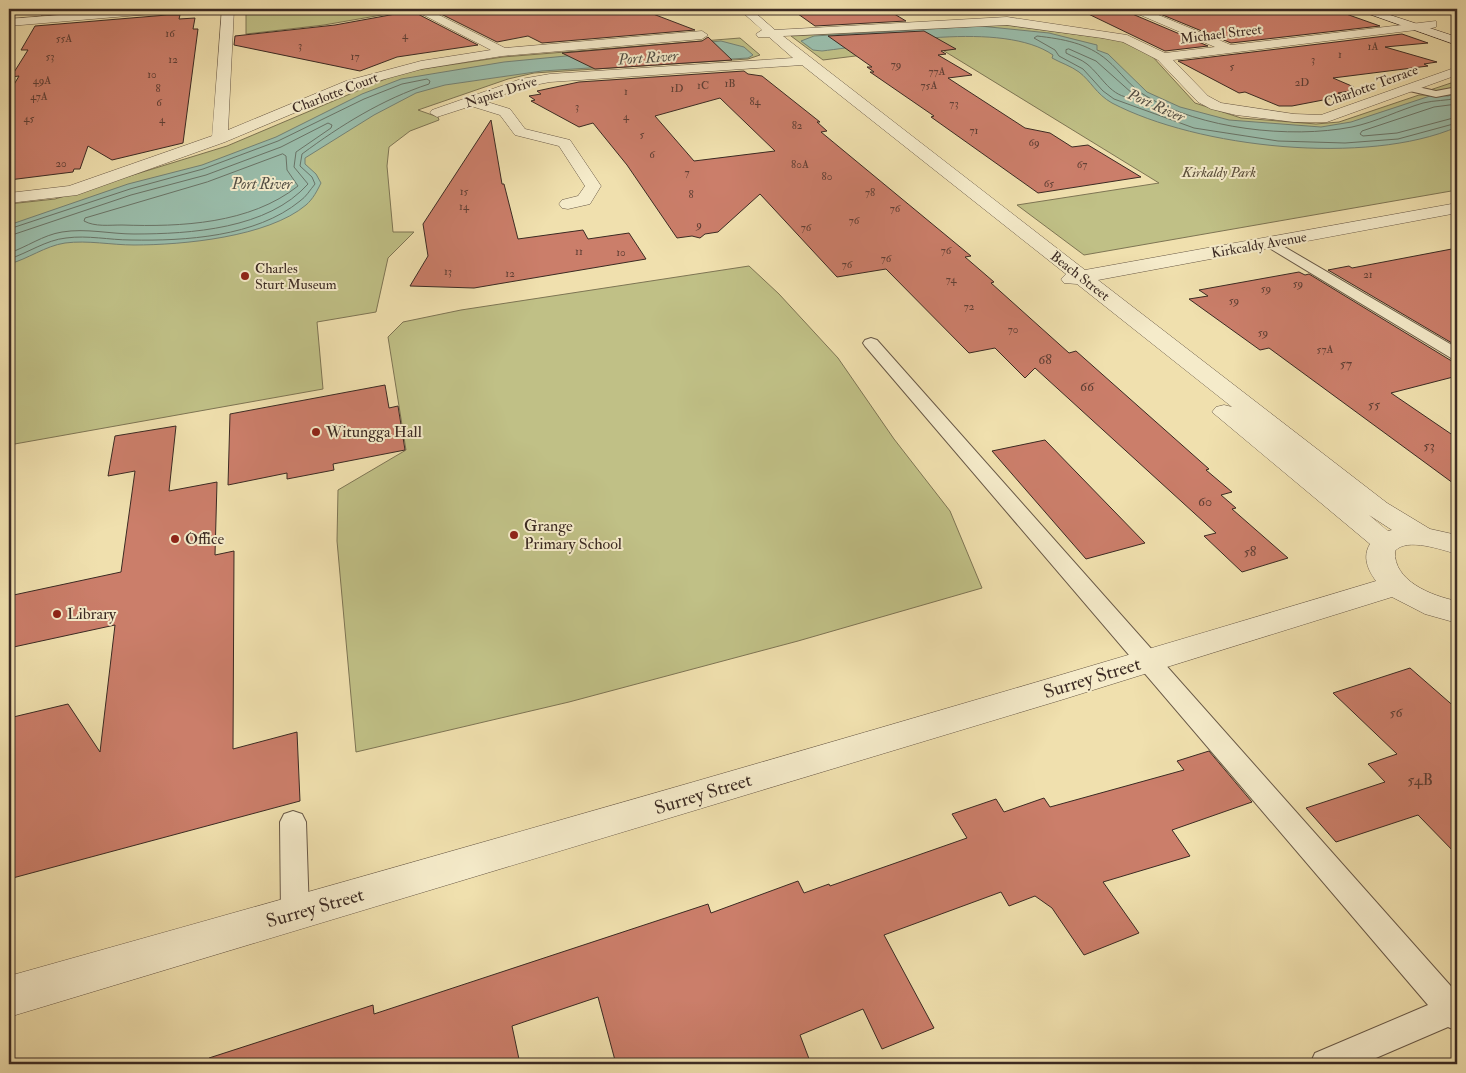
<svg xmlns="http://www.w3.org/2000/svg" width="1466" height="1073" font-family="'IM FELL Double Pica',serif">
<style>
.green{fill:#c0c086;stroke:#7e7554}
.water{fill:#9abdab;stroke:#748275}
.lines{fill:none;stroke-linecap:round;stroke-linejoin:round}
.shore{stroke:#6a7467;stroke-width:1}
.building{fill:#cb7e6a;stroke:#3b2a23;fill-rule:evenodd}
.lane-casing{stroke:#685846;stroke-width:2}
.street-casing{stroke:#685846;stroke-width:1}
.secondary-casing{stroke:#3b2a23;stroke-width:1}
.lane{fill:#f5ebca;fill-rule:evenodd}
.street{fill:#f5ebca;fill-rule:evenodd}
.secondary{fill:#f5ebca;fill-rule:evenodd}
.poi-dot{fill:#8f2418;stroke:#f5ebca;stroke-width:2}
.labels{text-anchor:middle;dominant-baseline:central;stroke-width:4;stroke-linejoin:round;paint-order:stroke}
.far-number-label{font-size:11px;fill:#5f3f35}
.far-street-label{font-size:14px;fill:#3b2a23;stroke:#f5ebca}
.far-park-label{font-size:14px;font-style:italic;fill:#5c503c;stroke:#f5ebca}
.far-poi-label{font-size:14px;fill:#3b2a23;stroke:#f5ebca;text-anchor:start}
.number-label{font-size:14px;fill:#5f3f35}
.far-water-label{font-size:15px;font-style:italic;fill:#534f45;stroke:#f5ebca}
.poi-label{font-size:16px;fill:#3b2a23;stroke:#f5ebca;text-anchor:start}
.near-number-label{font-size:16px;fill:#5f3f35}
.near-street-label{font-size:19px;fill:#3b2a23;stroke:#f5ebca}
</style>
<rect width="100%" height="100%" fill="#f0e0ae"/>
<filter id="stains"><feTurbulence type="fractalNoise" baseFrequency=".004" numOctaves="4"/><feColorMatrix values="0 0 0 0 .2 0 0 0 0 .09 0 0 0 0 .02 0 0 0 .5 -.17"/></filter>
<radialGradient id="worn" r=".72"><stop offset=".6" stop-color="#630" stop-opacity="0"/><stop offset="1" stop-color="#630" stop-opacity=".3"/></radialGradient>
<path class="green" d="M246 9H393L399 12 324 25 246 34Z
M1005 25 1119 40 1152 56 1195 103 1241 118 1316 124 1339 122 1419 95H1432L1430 90 1457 81V190L1084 255 1017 205 1159 183 936 46 823 60 791 36Z
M740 38 760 55 748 59 534 73 508 79 418 110 438 117 439 120 410 131 389 147 387 166 393 232H414L388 258 376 312 317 322 323 389 9 445V204L55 199 227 146 402 72 503 57Z
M749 266 779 294 838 358 894 439 950 511 982 588 798 641 569 702 356 752 337 541 338 490 406 450 388 337 403 322 461 310Z"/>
<path class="water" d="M980 26 1049 33 1097 45V50L1108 54 1147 92 1180 107 1229 120 1321 127 1351 122 1433 95 1448 96 1457 93V127C1367 166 1198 148 1112 103 1096 94 1091 81 1079 72 1071 66 1061 63 1052 58L1053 55C1003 20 881 44 822 51L813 50 801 41 814 36Z
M721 41 744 47 753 55 748 58 542 71 445 85 416 93 374 115 305 158V164L316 174 321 183C317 191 313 199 306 205 268 237 183 245 134 245 111 245 88 240 65 243 45 246 28 259 9 264V225L128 184 202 165 276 137 362 94 401 79 504 62Z"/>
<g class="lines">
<path class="shore" d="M1069 49 1096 61 1133 94V98C1110 97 1103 77 1087 64 1081 59 1073 57 1066 53V50Z
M1457 98C1446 101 1435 100 1423 103 1399 110 1376 122 1352 127 1290 139 1200 129 1146 96 1130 87 1121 72 1107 60 1087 43 1063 39 1037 36L1034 38 1055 50 1059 56 1083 69 1103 91 1114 99 1194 128 1278 141 1345 143 1398 139 1457 123
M1457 104 1434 107 1362 131 1360 134 1363 136 1397 133 1457 117
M283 154 286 156 287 170 298 186C250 224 181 227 122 225 109 225 95 227 84 221L85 218 207 182Z
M9 229 130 189 203 169 278 141 364 99 402 84 427 79 430 81 429 84C383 99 341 125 302 154L300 166 312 177 315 184C310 190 306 197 300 201 256 237 185 241 131 240 109 240 88 235 66 238 46 240 28 253 9 259
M9 236 131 195 206 175 281 147 328 123 332 125 331 128 296 152 294 167 308 184C268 229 191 234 134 234 110 234 86 228 62 232 43 235 27 247 9 253"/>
</g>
<path class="building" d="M44 9H116L41 15Z
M431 9H640L695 30 542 43 528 36 497 42Z
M791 9H886L906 21 815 26Z
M1078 9H1127L1130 13 1208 46 1165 51Z
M1148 9H1219L1227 12H1243L1274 9H1332L1380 26 1231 43Z
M412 11 478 45 397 57 360 71 234 45 235 36 335 25Z
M167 15H180L179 19 195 18 193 29H198L183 143 112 160 88 146 80 169H74L73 172 9 180V93L19 76 11 77 28 50H21L35 26Z
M924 31 956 49 941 51 946 54 938 55 972 75 948 78 1025 128 1050 133 1072 147 1088 145 1141 177 1038 193 931 117 934 116 870 72H874L867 67H872L828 36Z
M1402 34 1428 43 1385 47 1437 62 1424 64 1428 66 1333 78 1354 87 1350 88 1355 90 1338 93 1344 96 1292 106H1279L1245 92 1239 93 1178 61Z
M708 37 732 60 595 69 562 53 702 41Z
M744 71 748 74 762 76 820 122H817L827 131 821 132 971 256 965 257 994 282 991 283 1069 353 1076 351 1209 469 1206 470 1232 492 1221 495 1236 508 1232 509 1288 558 1242 572 1204 536 1216 533 1035 368 1025 378 995 348 969 353 886 269 837 277 760 194 718 232 705 234 700 238 692 236 677 238 627 165 593 123 579 127 531 101 535 100 529 96 541 94 537 91 579 82ZM720 98 775 151 694 161 655 116Z
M491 120 502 184H504L518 239 583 230 588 239 629 233 646 259 474 288 410 286 428 256 423 224Z
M1457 248V346L1328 270 1349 266 1352 268Z
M1299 272 1305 275 1309 274 1450 360 1457 362V376L1391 393 1457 438V486L1269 348 1260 350 1189 299 1208 296 1199 290Z
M385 385 389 408 398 406 405 450 333 464 334 470 287 479V473L228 485 230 414Z
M176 426 169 491 217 482 215 555 234 551 233 749 297 732 300 801 9 879V718L68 704 100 752 115 625 9 648V596L121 572 135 471 108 476 115 436Z
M1045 440 1145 543 1086 559 992 451Z
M1410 668 1457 709V855L1418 815 1336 842 1306 808 1385 782 1368 764 1397 754 1333 693Z
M1209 751 1252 802 1172 830 1190 856 1103 882 1139 933 1084 955 1052 908 1035 896 1009 906 1001 892 884 935 934 1028 882 1049 863 1009 800 1035 811 1064H616L598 997 512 1026 520 1064H210L209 1058 373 1005 374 1014 708 904 711 913 798 881 804 893 829 884 830 886 967 838 952 814 996 799 1004 812 1044 798 1050 807 1184 770 1177 761Z"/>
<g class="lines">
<g class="lane-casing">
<path id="lane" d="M1409 85 1436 91 1457 87V93L1436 97 1405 90 1404 88Z
M1271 239 1457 348V360L1451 358 1266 246 1264 243 1266 240Z
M871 338 877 340 1457 993V1031L1448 1027 1362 1064H1310L1315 1053 1428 1005 865 346 863 343 865 340Z
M293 811 302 814 306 822 309 914 305 923 295 927 285 923 281 914 280 822 284 814Z"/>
</g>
<g class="street-casing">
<path id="street" d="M137 9H181L175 12 9 26V19Z
M222 9H234L228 130 346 81 421 61 491 50 412 9H427L505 48 702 31 708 35 702 39 502 56 422 69 356 87 225 142 77 195 9 203V193L69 186 212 136Z
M739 9H751L775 30 1007 17 1127 35 1165 53 1215 47 1131 11 1129 9H1144L1231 45 1436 21V27L1432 28 1173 60 1208 96 1221 103 1294 114 1321 115 1457 67V75L1327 122H1294L1236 115 1211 109 1198 102 1158 60 1123 42 1102 38 1007 25 783 36 1085 270 1457 203V213L1098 280 1387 503 1430 529 1457 535V554C1442 550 1407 537 1395 551 1393 581 1432 596 1457 601V623L1425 614 1392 597 1061 700 9 1017V976C466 848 922 718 1376 581 1368 570 1362 557 1370 544L1212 412 1216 407 1224 405 1232 407 1338 491 1077 284 1064 283 1061 279 1066 274 802 65 550 82 529 86 484 101 510 109 525 129 570 140 601 186 590 204 568 209 562 208 559 204 562 200 578 196 585 186 559 146 515 135 500 115 471 106 437 117 430 113 432 110 521 79 550 74 793 58 769 37H758L756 34 762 30ZM1369 515 1392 530 1388 531Z"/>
</g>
<g class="secondary-casing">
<path id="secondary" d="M1355 9H1372L1457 37V45Z"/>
</g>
<use href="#lane" class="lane"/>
<use href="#street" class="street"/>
<use href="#secondary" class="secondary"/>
</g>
<g class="poi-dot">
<circle cx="245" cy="276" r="5"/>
<circle cx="316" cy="432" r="5"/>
<circle cx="514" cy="535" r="5"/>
<circle cx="175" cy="539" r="5"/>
<circle cx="57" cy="614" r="5"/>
</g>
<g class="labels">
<g class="far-number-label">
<text x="170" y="33">16</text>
<text x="405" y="35">4</text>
<text x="64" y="38">55A</text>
<text x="300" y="45">3</text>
<text x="1373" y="46">1A</text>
<text x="1340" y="54">1</text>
<text x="50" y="56">53</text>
<text x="355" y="56">17</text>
<text x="173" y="59">12</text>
<text x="1313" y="59">3</text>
<text x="896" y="64">79</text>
<text x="1232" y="66">5</text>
<text x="937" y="71">77A</text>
<text x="152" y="74">10</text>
<text x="42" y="80">49A</text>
<text x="1302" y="82">2D</text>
<text x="730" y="83">1B</text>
<text x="703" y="85">1C</text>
<text x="929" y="85">75A</text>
<text x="158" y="88">8</text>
<text x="677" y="88">1D</text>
<text x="626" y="91">1</text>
<text x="39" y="96">47A</text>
<text x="755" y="101">84</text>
<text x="159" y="102">6</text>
<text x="954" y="103">73</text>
<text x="577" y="106">3</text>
<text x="626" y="116">4</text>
<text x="29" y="118">45</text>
<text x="162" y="119">4</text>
<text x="797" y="125">82</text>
<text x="974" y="130">71</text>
<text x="642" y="134">5</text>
<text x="1034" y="142">69</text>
<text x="652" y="154">6</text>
<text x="61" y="163">20</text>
<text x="800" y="164">80A</text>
<text x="1082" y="164">67</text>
<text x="687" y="172">7</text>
<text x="827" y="176">80</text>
<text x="1049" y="183">65</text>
<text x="464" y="191">15</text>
<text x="870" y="192">78</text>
<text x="691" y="194">8</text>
<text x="464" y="206">14</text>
<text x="895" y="208">76</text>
<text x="854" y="220">76</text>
<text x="699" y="224">9</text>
<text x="806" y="227">76</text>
<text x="946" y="250">76</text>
<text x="579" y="251">11</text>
<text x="621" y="252">10</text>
<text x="886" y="258">76</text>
<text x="847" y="264">76</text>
<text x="448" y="271">13</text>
<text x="510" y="273">12</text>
<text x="1368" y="274">21</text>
<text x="951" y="279">74</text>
<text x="1298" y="283">59</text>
<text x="1266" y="288">59</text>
<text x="1234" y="300">59</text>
<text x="969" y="306">72</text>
<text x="1013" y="329">70</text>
<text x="1263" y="332">59</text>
<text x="1325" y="349">57A</text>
</g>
<g class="far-street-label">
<text transform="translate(1221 34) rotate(-7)">Michael Street</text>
<text transform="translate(1371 86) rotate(-20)">Charlotte Terrace</text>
<text transform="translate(501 92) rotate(-18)">Napier Drive</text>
<text transform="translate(335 93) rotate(-21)">Charlotte Court</text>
<text transform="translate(1259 245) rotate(-10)">Kirkcaldy Avenue</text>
<text transform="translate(1080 276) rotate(38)">Beach Street</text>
</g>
<g class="far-park-label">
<text x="1219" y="172">Kirkaldy Park</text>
</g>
<g class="far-poi-label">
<text x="255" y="268">Charles<tspan x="255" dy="16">Sturt Museum</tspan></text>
</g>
<g class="number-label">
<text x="1045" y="359">68</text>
<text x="1346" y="363">57</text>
<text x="1087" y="386">66</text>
<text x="1374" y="404">55</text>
<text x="1429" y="445">53</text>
<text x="1205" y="501">60</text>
<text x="1250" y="551">58</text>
<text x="1396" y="712">56</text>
</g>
<g class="far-water-label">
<text transform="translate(648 58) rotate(-4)">Port River</text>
<text transform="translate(1156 106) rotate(24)">Port River</text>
<text x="262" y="184">Port River</text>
</g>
<g class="poi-label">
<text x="326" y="432">Witungga Hall</text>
<text x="524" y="526">Grange<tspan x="524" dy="18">Primary School</tspan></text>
<text x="185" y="539">Office</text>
<text x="67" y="614">Library</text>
</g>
<g class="near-number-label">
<text x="1420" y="780">54B</text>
</g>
<g class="near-street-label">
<text transform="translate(1092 678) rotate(-17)">Surrey Street</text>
<text transform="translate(703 794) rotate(-17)">Surrey Street</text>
<text transform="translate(315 908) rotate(-16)">Surrey Street</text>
</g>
</g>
<rect width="1466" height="1073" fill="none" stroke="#f0e0ae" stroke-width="30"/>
<rect x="10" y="10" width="1446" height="1053" fill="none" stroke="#3b2a23" stroke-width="2.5"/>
<rect x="15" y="15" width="1436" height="1043" fill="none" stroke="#3b2a23"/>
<rect width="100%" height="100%" filter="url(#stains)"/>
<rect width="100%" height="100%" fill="url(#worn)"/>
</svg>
